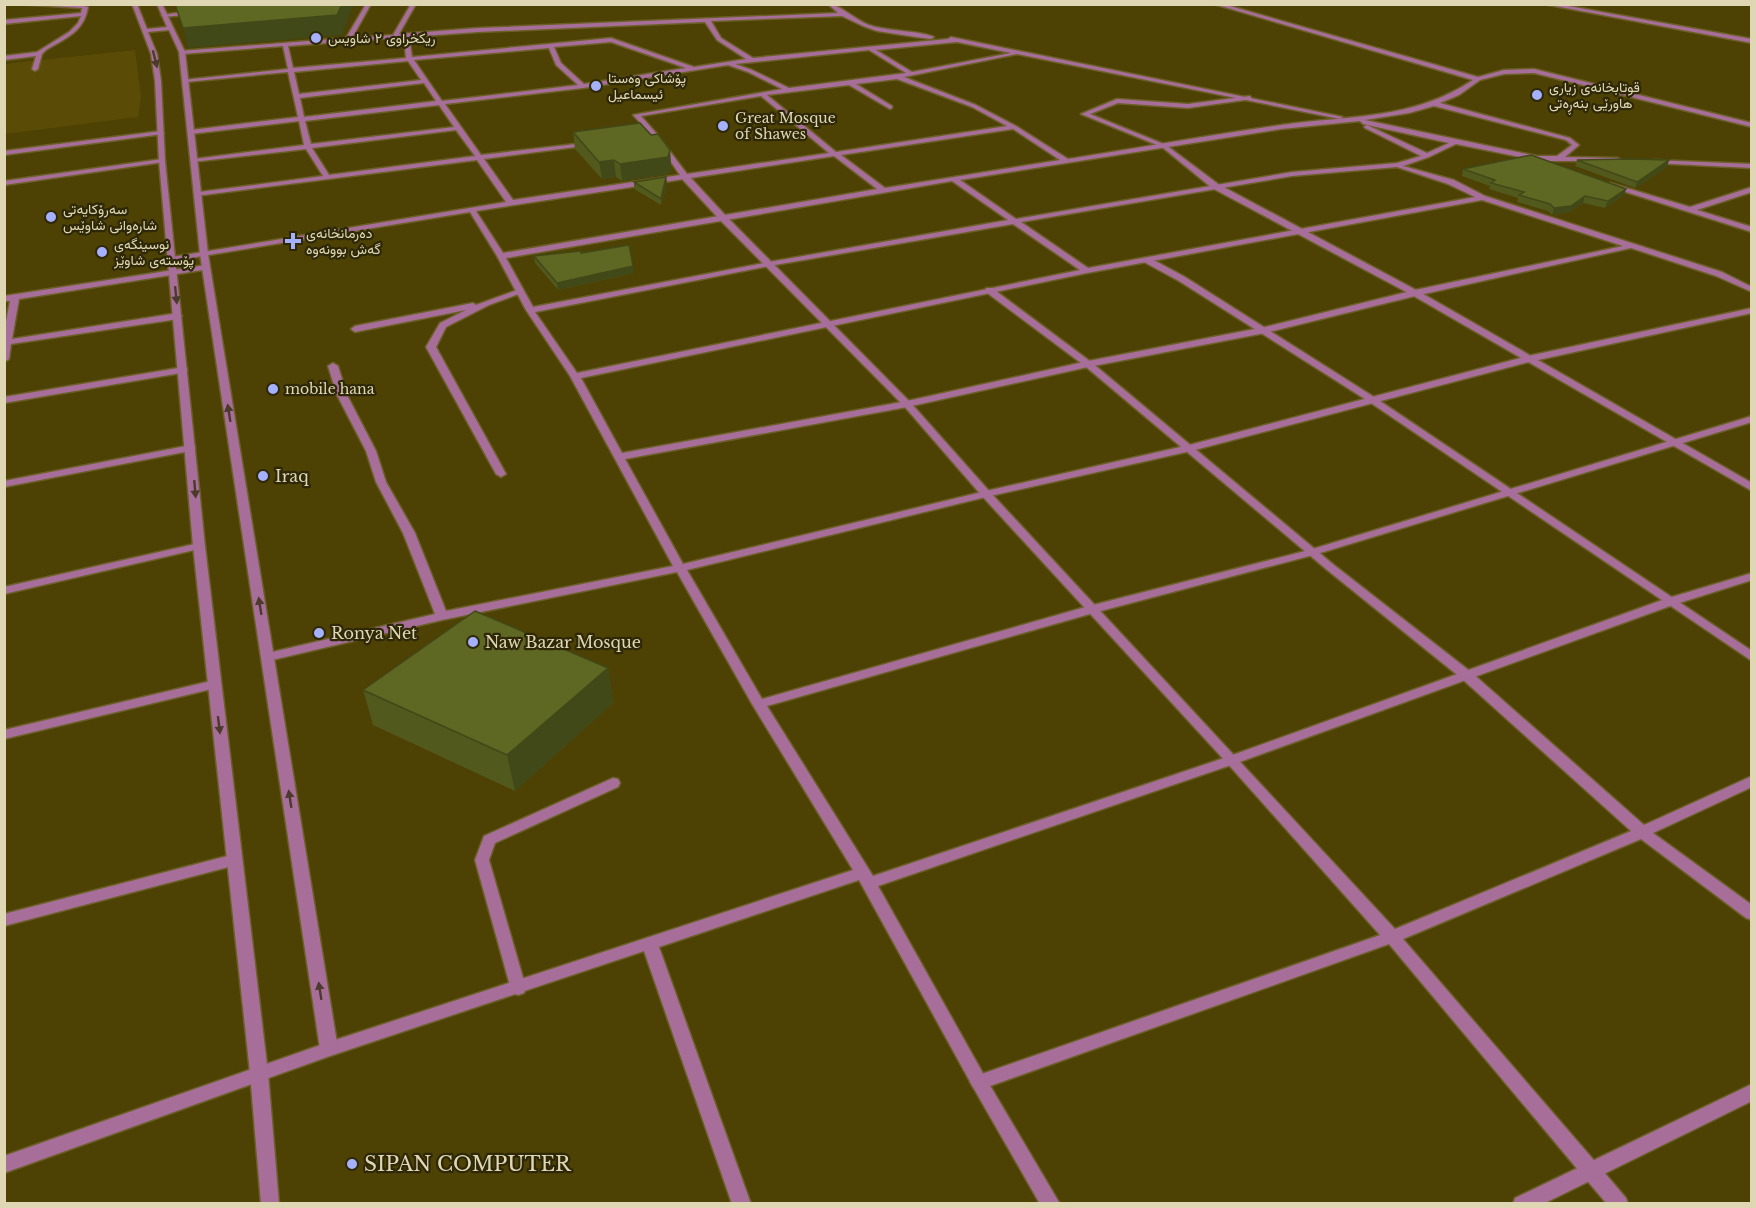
<svg xmlns="http://www.w3.org/2000/svg" width="1756" height="1208" font-family="'Libre Baskerville',Vazirmatn,serif">
<style>
.built{fill:#5a4c07}
.lines{fill:none;stroke-linecap:round;stroke-linejoin:round}
.service-casing{stroke:#6a5f26;stroke-width:3}
.minor-casing{stroke:#6a5f26;stroke-width:3}
.tertiary-casing{stroke:#6a5f26;stroke-width:3}
.service{fill:#a66e98;fill-rule:evenodd}
.minor{fill:#a66e98;fill-rule:evenodd}
.tertiary{fill:#a66e98;fill-rule:evenodd}
.wall{fill:#51591d}
.shaded-wall{fill:#424918}
.building{fill:#5e6822;stroke:#424918;stroke-width:1.5}
.oneway{fill:#4c3a2d}
.poi-dot{fill:#a5b1fc;stroke:#2e2809;stroke-width:2}
.labels{text-anchor:middle;dominant-baseline:central;stroke-width:4.5;stroke-linejoin:round;paint-order:stroke}
.far-poi-label{font-size:14px;fill:#dfd7b4;stroke:#2e2809;text-anchor:start}
.poi-label{font-size:16px;fill:#dfd7b4;stroke:#2e2809;text-anchor:start}
.near-poi-label{font-size:20px;fill:#dfd7b4;stroke:#2e2809;text-anchor:start}
</style>
<rect width="100%" height="100%" fill="#4d4103"/>
<path class="built" d="M135 50 141 97 138 117 5 134 4 64Z"/>
<g class="lines">
<g class="service-casing">
<path id="service" d="M17 4H64L88 7C84 32 66 38 46 50L42 54 38 69 35 71 32 69 36 56 4 60V56L37 52 69 32 78 23 81 16 4 24V20L81 13 82 8Z
M1250 96 1252 99 1188 108 1118 103 1090 114 1166 145 1218 184 1418 291 1752 483V491L1412 295 1212 188 1162 147 1081 114 1117 99 1188 104Z
M161 131 164 133 163 134 4 155V151Z
M162 159 165 161 164 162 4 185V181Z
M683 176H689L726 216 910 402 990 492 1395 929 1631 831 1461 678 1326 569 1085 366 986 292V288H992L1091 362 1334 565 1471 672 1644 825 1752 776V787L1653 833 1752 905V920L1746 918 1641 839 1403 939 1598 1165 1600 1171 1598 1177 1591 1180 1584 1177 1389 944 979 1090 973 1087 970 1082 973 1077 1380 935 1227 763 982 496 904 406 720 220 683 180Z
M1144 258H1150L1185 277 1374 397 1752 651V661L1368 401 1179 281 1144 262Z
M517 290 524 292 489 305 446 327 436 347 506 474 501 477 496 474 426 347 440 323 466 310 355 332 351 329 355 326 473 303 476 305Z
M199 543 203 544 205 546 203 548 4 594V587Z
M613 778 618 779 620 783 618 787 495 843 489 860 526 988 524 993 518 995 512 993 475 860 484 836Z
M235 854 240 856 242 860 240 864 4 926V914Z"/>
</g>
<g class="minor-casing">
<path id="minor" d="M83 4H88L84 8 81 6Z
M366 4H371L352 38 393 35 411 4H416L399 34 478 28 838 13 828 4C839 4 857 21 869 25 889 32 918 30 934 37L931 39 916 37 877 31 863 26 842 16 711 21 721 38 753 58 948 39 951 37 1343 117 1340 119 1017 54 904 77 976 105 1016 126 1068 159C1139 148 1210 135 1281 125 1350 115 1413 120 1473 80L1214 4H1223L1478 77 1504 70 1534 69 1752 123V127L1534 73 1504 74 1480 80 1459 95 1440 103 1570 138 1579 145 1565 157 1618 158 1621 160 1620 161H1540L1456 144 1429 157 1403 166 1454 180 1485 196 1722 272 1752 287V292L1716 276 1631 248 1415 296 1265 333 1088 367 907 407 625 459 683 564 986 491 1189 445 1528 356 1752 308V313L1529 362 1191 451 986 497 687 570 762 699 1089 606 1309 550 1752 416V422L1317 554 1097 612 767 706 873 876 1227 757 1665 599 1752 573V580L1673 605 1237 763 878 886 985 1077 1060 1204H1040L973 1087 859 880 659 947 751 1204H732L644 951 330 1056 4 1173V1156L329 1042 853 870 752 704 677 572 442 620 268 661 262 657 268 653 435 614 403 533 376 482 366 451 337 395 328 366 333 363 338 366 347 395 376 451 386 482 415 533 446 611 673 566 570 376 526 310 497 256 470 212 172 261 168 259 172 257 506 202 477 160 196 196V192H199L323 176 306 149 192 162 191 161 194 159 304 145 299 121 191 134 188 132 191 130 298 117 288 72 186 82 183 80 288 69 283 46 182 54 180 51 346 38ZM705 22 717 40 746 59 694 67 611 38 412 57 409 37 478 32ZM404 37 406 58 293 68 288 46ZM611 42 686 68 584 84 561 63 554 47ZM957 42 1011 53 912 72 876 50ZM549 48 556 65 578 85 442 101 414 60ZM869 50 906 73 789 88 752 70 735 64ZM408 61 421 80 299 94 294 72ZM728 65 748 72 782 89 633 115 652 135 680 175 513 200 484 159 591 145 593 144V142L481 155 445 104 583 88ZM897 79 972 107 1007 126 836 152 767 95 849 85 890 109 892 108V106L856 84ZM424 83 436 101 304 117 300 98ZM761 96 829 153 687 174 656 133 641 116ZM439 105 454 127 311 144 305 121ZM1434 106 1566 140 1572 145 1557 156H1537L1365 120 1409 113ZM1360 121 1363 124 1449 143 1427 153 1367 125 1364 127 1365 128 1421 156 1397 163 1292 172 1016 219 960 180 1281 129ZM1013 129 1060 160 885 188 841 155ZM456 130 475 156 329 175 312 148ZM834 156 877 189 503 253 476 211ZM1397 167 1448 184 1475 197 1088 268 1021 222 1292 176ZM952 181 1008 220 769 262 533 307 506 258ZM1482 200 1623 246 1415 290 1265 327 1088 361 907 401 622 453 581 378 1087 273ZM1013 224 1080 270 577 373 535 312 769 266Z
M1544 4H1557L1752 39V43Z
M192 11 194 14 164 17 161 15Z
M1654 160 1752 164V168L1652 163V161Z
M1610 183 1690 207 1752 187V192L1697 210 1752 227V232L1610 187Z
M206 265H209V269L19 299 12 339 178 313 182 316 178 319 11 344 9 359 4 362V332L10 301H4V296Z
M184 367 187 368V372L4 403V397Z
M191 445 195 446V450L4 487V481Z
M215 680 220 681 221 684 220 687 4 739V730Z
M1591 1162 1598 1165 1626 1198 1628 1204H1607L1584 1177 1582 1171 1584 1165Z"/>
</g>
<g class="tertiary-casing">
<path id="tertiary" d="M132 4H137L147 29 167 27 157 4H162L185 52 208 254 338 1049 335 1054 329 1056 323 1054 320 1049 200 254 179 52 169 30 148 32 157 54 161 81 165 161 205 546 268 1073 279 1204H261L250 1073 193 546 159 161 155 81 151 54Z
M1752 1084V1101L1543 1204H1513L1515 1198Z"/>
</g>
<use href="#service" class="service"/>
<use href="#minor" class="minor"/>
<use href="#tertiary" class="tertiary"/>
</g>
<path class="wall" d="M573 132 651 135 670 150 671 167 669 174 622 181 616 177 602 179 575 149Z
M1577 160 1667 167 1635 188 1575 166Z
M1463 169 1626 189 1624 195 1605 208 1583 203 1569 212 1552 215 1548 211 1517 202 1518 198 1489 189 1490 186 1462 176Z
M666 177 667 184 661 205 634 189V182Z
M581 253 634 273 558 290 535 263 534 256Z
M608 668 613 703 515 791 373 725 363 690Z"/>
<path class="shaded-wall" d="M342 4H354L342 35 188 48 183 28Z
M670 150 671 167 669 174 622 181 620 164Z
M614 160 616 177 602 179 599 162Z
M1669 160 1667 167 1635 188 1637 182Z
M666 177 667 184 661 205V199Z
M1626 189 1624 195 1605 208 1608 201Z
M1585 196 1583 203 1569 212 1552 215 1554 208Z
M633 266 634 273 558 290 557 283Z
M608 668 613 703 515 791 507 755Z"/>
<path class="building" d="M175 4H342L337 15 183 28Z
M640 123 651 135 658 134 670 150 668 157 620 164 614 160 599 162 573 132Z
M1531 155 1626 189 1608 201 1585 196 1571 206 1554 208 1550 204 1519 195 1524 192 1491 183 1495 180 1463 169Z
M1629 159 1669 160 1637 182 1577 160Z
M666 177 661 199 634 182Z
M629 245 633 266 557 283 534 256 581 251V253Z
M475 611 608 668 507 755 363 690Z"/>
<defs><path id="oneway-solid" d="M-6-.8H1V-3.2L6.5 0L1 3.2V.8H-6Z" transform="scale(1.5)"/></defs>
<g class="oneway">
<use href="#oneway-solid" transform="translate(155 59) rotate(76)"/>
<use href="#oneway-solid" transform="translate(176 295) rotate(84)"/>
<use href="#oneway-solid" transform="translate(229 413) rotate(-99)"/>
<use href="#oneway-solid" transform="translate(195 489) rotate(85)"/>
<use href="#oneway-solid" transform="translate(260 606) rotate(-99)"/>
<use href="#oneway-solid" transform="translate(219 725) rotate(83)"/>
<use href="#oneway-solid" transform="translate(290 799) rotate(-99)"/>
<use href="#oneway-solid" transform="translate(320 991) rotate(-99)"/>
</g>
<g class="poi-dot">
<circle cx="316" cy="38" r="6"/>
<circle cx="596" cy="86" r="6"/>
<circle cx="1537" cy="95" r="6"/>
<circle cx="723" cy="126" r="6"/>
<circle cx="51" cy="217" r="6"/>
<path d="M290 232h6v6h6v6h-6v6h-6v-6h-6v-6h6z"/>
<circle cx="102" cy="252" r="6"/>
<circle cx="273" cy="389" r="6"/>
<circle cx="263" cy="476" r="6"/>
<circle cx="319" cy="633" r="6"/>
<circle cx="473" cy="642" r="6"/>
<circle cx="352" cy="1164" r="6"/>
</g>
<g class="labels">
<g class="far-poi-label">
<text x="328" y="38">ريكخراوى ۲ شاويس</text>
<text x="608" y="78">پۆشاکی وەستا<tspan x="608" dy="16">ئیسماعیل</tspan></text>
<text x="1549" y="87">قوتابخانەی زیاری<tspan x="1549" dy="16">هاورێی بنەڕەتی</tspan></text>
<text x="735" y="118">Great Mosque<tspan x="735" dy="16">of Shawes</tspan></text>
<text x="63" y="209">سەرۆکایەتی<tspan x="63" dy="16">شارەوانی شاوێس</tspan></text>
<text x="306" y="233">دەرمانخانەی<tspan x="306" dy="16">گەش بوونەوە</tspan></text>
<text x="114" y="244">نوسینگەی<tspan x="114" dy="16">پۆستەی شاوێز</tspan></text>
<text x="285" y="389">mobile hana</text>
</g>
<g class="poi-label">
<text x="275" y="476">Iraq</text>
<text x="331" y="633">Ronya Net</text>
<text x="485" y="642">Naw Bazar Mosque</text>
</g>
<g class="near-poi-label">
<text x="364" y="1164">SIPAN COMPUTER</text>
</g>
</g>
<rect width="1756" height="1208" fill="none" stroke="#dfd7b4" stroke-width="12"/>
</svg>
